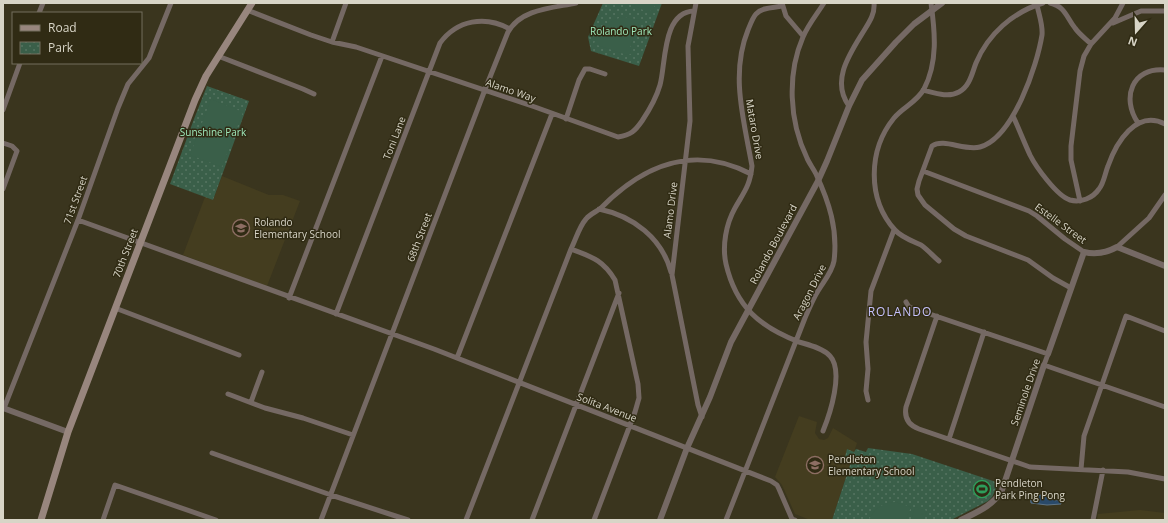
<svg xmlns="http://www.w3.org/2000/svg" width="1168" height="523" font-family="'Open Sans',sans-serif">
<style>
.built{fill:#443d1f}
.park{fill:url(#park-dots)}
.pitch{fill:#3a5f49}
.water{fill:url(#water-ripples);stroke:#5e7486}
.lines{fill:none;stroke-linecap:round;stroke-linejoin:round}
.minor{stroke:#756964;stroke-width:5}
.tertiary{stroke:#756964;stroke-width:6}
.secondary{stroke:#98867e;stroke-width:7}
.labels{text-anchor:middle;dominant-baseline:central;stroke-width:3;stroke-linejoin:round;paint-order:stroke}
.park-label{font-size:10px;fill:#9fe9bb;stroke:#302b14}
.street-label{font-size:10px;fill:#d8d5c7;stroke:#302b14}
.poi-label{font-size:10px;fill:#d8d5c7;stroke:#302b14;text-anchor:start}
.quarter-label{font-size:12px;letter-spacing:1px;fill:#c5c1fb;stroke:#302b14}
</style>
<defs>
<pattern id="park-dots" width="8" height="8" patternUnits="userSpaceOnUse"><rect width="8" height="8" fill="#3a5f49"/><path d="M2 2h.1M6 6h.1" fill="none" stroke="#567562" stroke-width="1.8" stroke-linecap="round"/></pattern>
<pattern id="water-ripples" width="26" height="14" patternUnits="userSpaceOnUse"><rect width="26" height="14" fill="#2a4a6a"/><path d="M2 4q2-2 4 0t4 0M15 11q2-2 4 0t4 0" fill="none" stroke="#48637e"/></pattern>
</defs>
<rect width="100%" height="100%" fill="#3a351e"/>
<path class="built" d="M222 176 269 195H283L300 201 267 286 183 255 205 197 213 200Z
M799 416 817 422 815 433 819 439 824 440 828 438 833 428 857 443 832 520H810L795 514 782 485 775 477Z
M1140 510 1165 513V520H1097L1098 514Z"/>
<path class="park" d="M603 3H662L639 66 591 51 588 37Z
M207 86 249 101 213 200 170 184 194 119Z
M868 448 912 454 999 483 992 497 988 501 951 520H832L851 462 844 461 847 449 854 452 856 449 866 452Z"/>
<path class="pitch" d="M629 3H656L653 10 647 12Z
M625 17 640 20 630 48 631 54 627 55 594 44C598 29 609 19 625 17Z
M211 99 243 112 222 167 190 155Z
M895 502 911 507 906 520H869C874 508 883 503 895 502Z
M915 507 927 511 923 520H911Z"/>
<path class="water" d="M1040 495 1061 499V504L1047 505 1031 503 1030 496Z"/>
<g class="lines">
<path class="minor" d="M696 3 688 46 690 121 672 275 698 405 702 417
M782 3 786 16 803 36
M931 3C935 32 938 62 924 89 917 102 903 107 894 118 868 150 867 199 895 230 901 237 912 241 921 245 928 250 933 256 939 261
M1050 3C1066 7 1066 17 1075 28 1079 34 1086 39 1091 44
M1037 5C1039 15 1043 25 1042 35 1037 66 1013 138 980 147 964 151 944 138 932 146L919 181 917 189 918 195 925 205 954 229 966 236 1028 260 1053 278 1071 288
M782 6C773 8 763 7 756 14 753 17 750 25 748 30 730 74 744 121 752 166 750 186 744 192 735 208 726 224 722 246 726 264 736 307 760 327 799 342 809 345 823 348 830 356 844 371 830 414 823 431
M247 10 311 35 332 42 356 47 535 107 618 137C631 135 635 131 642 121 650 109 656 99 660 85 666 64 662 12 694 11
M39 13 43 3
M1113 23 1141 11H1165
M332 42 346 3
M218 56 303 89 314 94
M923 90C935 93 948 98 959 92 970 86 972 73 976 63 988 34 1013 12 1043 3
M849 106C830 80 851 52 865 29 870 21 875 13 874 3
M3 110 20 63
M1013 116C1019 129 1024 142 1030 155 1036 167 1057 196 1070 200 1081 203 1093 198 1099 189 1104 183 1105 173 1108 166 1116 143 1136 109 1165 124
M566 119 579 80 585 69H590L605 74
M1138 123C1121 98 1132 67 1165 70
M3 143 12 146 17 151 3 189
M923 171 1029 211 1037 216 1065 239 1084 252
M1080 201 1071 160V146L1080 71 1084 56 1091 44 1115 18 1123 3
M599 209C633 216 662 238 671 272
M78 220 434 349 771 481 777 485 779 489 792 519 795 520
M1117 247 1149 218 1165 195
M571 249C592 257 603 260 615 280L638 384 639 398 635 412 594 520
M289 298 382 56
M906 302 909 307 1048 354 1044 365 1165 407
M115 308 239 355
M336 314 440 43C457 20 485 15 510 29
M937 316 906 407C904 418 908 425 919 429L1030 467 1128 472 1165 479
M457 358 552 114
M228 394 265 408 303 418 353 435
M868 400 866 391 868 369 866 342 871 291 894 230
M251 402 262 372
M4 408 78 220 118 108 128 84 149 58 171 3
M949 439 984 332
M212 453 331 495 408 520
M1081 469 1084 436 1126 316 1165 331
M103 520 115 485 216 520
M321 520 486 87 508 32C521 9 552 8 576 3
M466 520 571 249C576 239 579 227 586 219 590 214 596 212 601 208 643 165 694 144 751 174
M532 520 619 293
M726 520 805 318C809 309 813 299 818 291 824 281 832 272 834 261 838 229 829 202 816 174 813 168 809 163 807 158 789 121 787 74 803 37 808 25 817 14 824 3
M1093 520 1103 470"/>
<path class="tertiary" d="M1048 354 1084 252C1096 255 1106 253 1117 247L1165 266
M3 408 68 432
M660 520 687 448 710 397 731 342 818 181 827 161 849 106 862 80 896 42 914 24 942 3
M961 520C977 512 993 506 1002 490L1044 365"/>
<path class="secondary" d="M41 520 68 432 195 100 206 76 252 3"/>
</g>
<defs>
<g id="school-ring" transform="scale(0.9)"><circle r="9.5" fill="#302b14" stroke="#8d6e63" stroke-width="1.5"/><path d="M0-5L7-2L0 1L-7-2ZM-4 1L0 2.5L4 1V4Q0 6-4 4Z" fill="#8d6e63"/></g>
<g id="stadium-ring" transform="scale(0.9)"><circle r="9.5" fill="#302b14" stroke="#2e9e5b" stroke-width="1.5"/><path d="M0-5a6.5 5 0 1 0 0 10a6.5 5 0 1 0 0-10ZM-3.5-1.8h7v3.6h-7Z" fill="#2e9e5b"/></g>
</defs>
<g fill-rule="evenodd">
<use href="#school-ring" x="241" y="228"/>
<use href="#school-ring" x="815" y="465"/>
<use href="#stadium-ring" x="982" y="489"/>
</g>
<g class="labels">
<g class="park-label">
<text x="621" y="31">Rolando Park</text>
<text x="213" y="132">Sunshine Park</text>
</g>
<g class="street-label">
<text transform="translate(511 90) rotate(19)">Alamo Way</text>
<text transform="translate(755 129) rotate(80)">Mataro Drive</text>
<text transform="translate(394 138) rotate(-69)">Toni Lane</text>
<text transform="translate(75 200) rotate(-70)">71st Street</text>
<text transform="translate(670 210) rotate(-83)">Alamo Drive</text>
<text transform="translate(1061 223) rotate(36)">Estelle Street</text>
<text transform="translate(419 237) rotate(-69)">68th Street</text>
<text transform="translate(773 244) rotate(-62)">Rolando Boulevard</text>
<text transform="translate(125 253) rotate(-69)">70th Street</text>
<text transform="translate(809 292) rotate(-63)">Aragon Drive</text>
<text transform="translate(1025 392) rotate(-71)">Seminole Drive</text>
<text transform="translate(607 407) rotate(21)">Solita Avenue</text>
</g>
<g class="poi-label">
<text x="254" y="222">Rolando<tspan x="254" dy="12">Elementary School</tspan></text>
<text x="828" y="459">Pendleton<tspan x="828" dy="12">Elementary School</tspan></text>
<text x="995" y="483">Pendleton<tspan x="995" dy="12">Park Ping Pong</tspan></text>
</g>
<g class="quarter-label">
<text x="900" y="311">ROLANDO</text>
</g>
</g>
<rect width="1168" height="523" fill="none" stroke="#d8d5c7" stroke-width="8"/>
<rect x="12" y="12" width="130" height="52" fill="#302b14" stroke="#736f5c"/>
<rect x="20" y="25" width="20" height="6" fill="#98867e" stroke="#736f5c"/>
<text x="48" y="32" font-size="12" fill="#d8d5c7">Road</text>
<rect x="20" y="42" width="20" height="12" fill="url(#park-dots)" stroke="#736f5c"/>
<text x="48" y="52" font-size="12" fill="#d8d5c7">Park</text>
<g transform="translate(1136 32) rotate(200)" stroke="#302b14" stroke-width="3" paint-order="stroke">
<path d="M0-3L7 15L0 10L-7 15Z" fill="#d8d5c7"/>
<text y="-6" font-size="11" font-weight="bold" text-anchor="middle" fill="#d8d5c7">N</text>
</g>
</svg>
